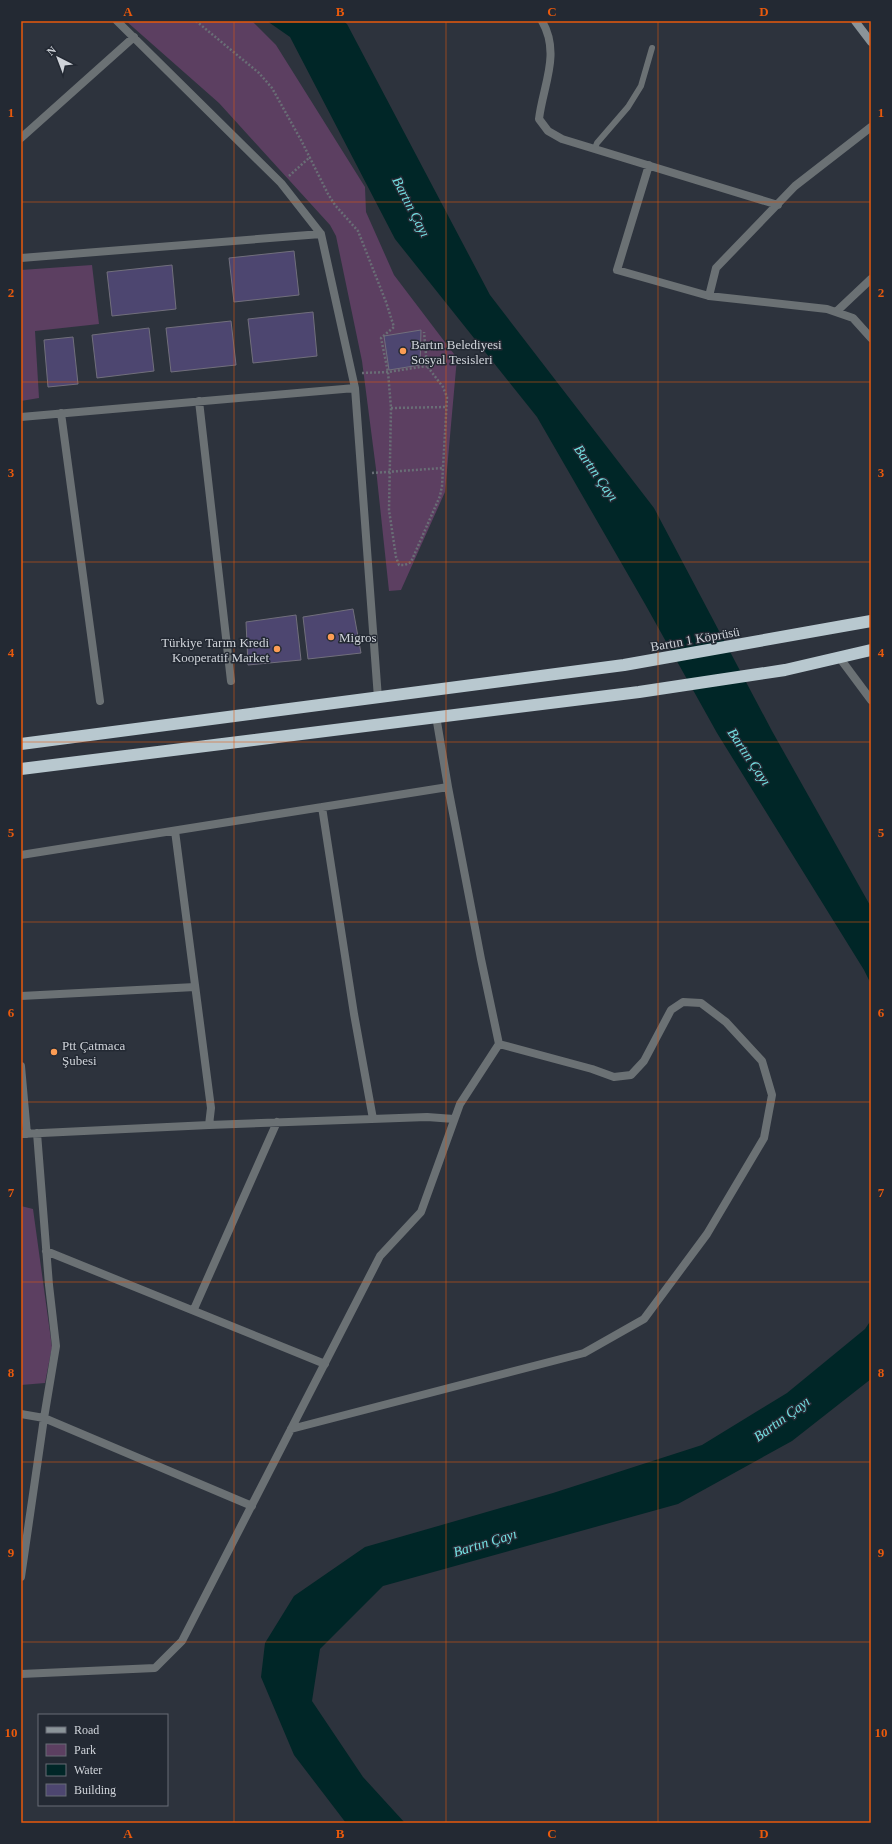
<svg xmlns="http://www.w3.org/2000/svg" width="892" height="1844" font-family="'Times New Roman',serif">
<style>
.green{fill:#5c3f61}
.water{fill:#002627}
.building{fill:#4d4670;stroke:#716f7c}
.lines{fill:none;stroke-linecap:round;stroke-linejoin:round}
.path{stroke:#696e76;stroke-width:2.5;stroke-dasharray:2 2;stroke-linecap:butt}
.lane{stroke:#6b7174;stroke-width:6}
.street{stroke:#6b7174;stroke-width:8}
.secondary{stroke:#8b9499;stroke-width:8}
.highway{stroke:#b8c8cf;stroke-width:12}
.grid{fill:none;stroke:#e8590c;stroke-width:1;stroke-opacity:0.55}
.poi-dot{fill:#fd9d54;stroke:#232933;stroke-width:1.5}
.labels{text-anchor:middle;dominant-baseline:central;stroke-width:3;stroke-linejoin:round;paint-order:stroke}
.poi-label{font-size:13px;fill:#d0d4da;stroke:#232933;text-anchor:start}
.street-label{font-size:13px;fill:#d0d4da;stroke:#232933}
.water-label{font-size:14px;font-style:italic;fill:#74e1e3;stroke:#232933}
.neatline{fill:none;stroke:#e8590c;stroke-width:1.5}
.grid-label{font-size:13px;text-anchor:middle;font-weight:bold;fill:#e8590c}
</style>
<rect width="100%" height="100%" fill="#2d333d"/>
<path class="green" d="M126 21H252L276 45 365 187 366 212 394 275 457 358 445 492 401 590 389 591 376 469 362 361 336 236 330 225 219 103Z
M92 265 99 324 35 331 39 398 21 401V270Z
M21 1206 33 1209 52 1347 45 1383 21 1385Z"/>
<path class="water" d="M267 21H343L347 24 490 295 654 508 772 731 871 907V984L864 970 717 733 645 604 537 417 395 239 290 37Z
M871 1320V1379L792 1441 678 1504 383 1586 320 1649 312 1701 363 1777 405 1823H346L294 1755 261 1677 265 1643 294 1596 365 1547 553 1493 702 1445 787 1393 865 1329Z"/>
<path class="building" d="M294 251 299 295 234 302 229 258Z
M172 265 176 309 112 316 107 272Z
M313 312 317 356 253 363 248 319Z
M231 321 236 365 171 372 166 328Z
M149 328 154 371 97 378 92 335Z
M421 330 420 365 389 370 384 336Z
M73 337 78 384 48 387 44 340Z
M353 609 361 653 308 659 303 617Z
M296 615 301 660 248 665 246 622Z"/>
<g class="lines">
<path class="path" d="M196 21 259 73 272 88 301 140 328 194 335 205 358 231 386 302 394 327 381 338 388 372 391 408 389 510 396 557 399 565H405L411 562 440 496 442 486 447 397 443 387 427 366 424 332
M289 176 310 157
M362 373 388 372 427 366
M391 408 447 407
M372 473 443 468"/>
<path class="lane" d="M595 148 597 143 628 107 641 86 652 48"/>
<path class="street" d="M117 21 281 183 321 234 355 388 378 698
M542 21C561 54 543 85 539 119L548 131 562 139 778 205
M21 138 134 37
M649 165 617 270 709 296 827 309 853 318 871 338
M21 258 321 234
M709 296 716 268 795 186 871 127
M836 312 871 279
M199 401 231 681
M61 413 100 701
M21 417 355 388
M839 657 871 700
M322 807 354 1014 373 1119
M21 855 448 787 436 716
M21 996 195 987
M21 1066 27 1134
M209 1125 427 1117 454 1119
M21 1134 209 1125 211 1108 175 831
M46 1251 325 1364
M194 1309 277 1122
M21 1414 44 1418 56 1346 49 1285 37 1133
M291 1429 584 1353 644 1319 707 1234 764 1138 772 1095 762 1061 726 1022 701 1003 683 1002 671 1010 644 1061 631 1075 614 1077 592 1069 499 1044
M21 1577 44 1418 252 1506
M21 1674 155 1668 182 1641 380 1256 421 1212 460 1104 499 1044 481 959 448 787"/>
<path class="secondary" d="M855 21 871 42"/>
<path class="highway" d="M21 744 624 665 871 621
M21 769 639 692 785 670 871 650"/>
</g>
<path class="grid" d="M234 21V1823M446 21V1823M658 21V1823M21 202H871M21 382H871M21 562H871M21 742H871M21 922H871M21 1102H871M21 1282H871M21 1462H871M21 1642H871"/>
<g class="poi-dot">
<circle cx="403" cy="351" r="4"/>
<circle cx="331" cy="637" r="4"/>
<circle cx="277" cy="649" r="4"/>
<circle cx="54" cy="1052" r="4"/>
</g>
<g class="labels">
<g class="poi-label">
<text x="411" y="344">Bartın Belediyesi<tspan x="411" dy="15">Sosyal Tesisleri</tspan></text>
<text x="339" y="637">Migros</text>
<text x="269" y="642" text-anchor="end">Türkiye Tarım Kredi<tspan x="269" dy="15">Kooperatif Market</tspan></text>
<text x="62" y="1045">Ptt Çatmaca<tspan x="62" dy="15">Şubesi</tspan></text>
</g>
<g class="street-label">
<text transform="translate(695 639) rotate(-10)">Bartın 1 Köprüsü</text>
</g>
<g class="water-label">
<text transform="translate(411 207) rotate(63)">Bartın Çayı</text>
<text transform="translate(596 473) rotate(55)">Bartın Çayı</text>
<text transform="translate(749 757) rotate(56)">Bartın Çayı</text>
<text transform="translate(782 1419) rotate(-36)">Bartın Çayı</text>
<text transform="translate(485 1543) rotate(-17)">Bartın Çayı</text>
</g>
</g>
<rect width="892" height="1844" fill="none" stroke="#232933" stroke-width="44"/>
<rect x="38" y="1714" width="130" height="92" fill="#232933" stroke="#686d76"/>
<rect x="46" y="1727" width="20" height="6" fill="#8b9499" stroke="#686d76"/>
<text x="74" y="1734" font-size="12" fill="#d0d4da">Road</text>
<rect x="46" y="1744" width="20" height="12" fill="#5c3f61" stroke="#686d76"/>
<text x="74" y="1754" font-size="12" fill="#d0d4da">Park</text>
<rect x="46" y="1764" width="20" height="12" fill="#002627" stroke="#686d76"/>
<text x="74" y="1774" font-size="12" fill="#d0d4da">Water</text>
<rect x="46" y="1784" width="20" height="12" fill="#4d4670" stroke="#686d76"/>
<text x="74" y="1794" font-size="12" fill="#d0d4da">Building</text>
<g transform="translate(58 58) rotate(318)" stroke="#232933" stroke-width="3" paint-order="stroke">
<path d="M0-3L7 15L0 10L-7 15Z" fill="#d0d4da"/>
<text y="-6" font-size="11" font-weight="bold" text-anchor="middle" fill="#d0d4da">N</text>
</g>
<rect x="22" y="22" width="848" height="1800" class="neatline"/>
<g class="grid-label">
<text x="128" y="16">A</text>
<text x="340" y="16">B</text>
<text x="552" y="16">C</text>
<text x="764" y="16">D</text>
<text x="11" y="117">1</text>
<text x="881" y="117">1</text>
<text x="11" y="297">2</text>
<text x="881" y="297">2</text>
<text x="11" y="477">3</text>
<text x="881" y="477">3</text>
<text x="11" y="657">4</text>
<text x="881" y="657">4</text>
<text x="11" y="837">5</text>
<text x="881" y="837">5</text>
<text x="11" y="1017">6</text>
<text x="881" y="1017">6</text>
<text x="11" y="1197">7</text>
<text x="881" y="1197">7</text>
<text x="11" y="1377">8</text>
<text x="881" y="1377">8</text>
<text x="11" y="1557">9</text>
<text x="881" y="1557">9</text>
<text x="11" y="1737">10</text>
<text x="881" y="1737">10</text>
<text x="128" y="1838">A</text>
<text x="340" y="1838">B</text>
<text x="552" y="1838">C</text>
<text x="764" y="1838">D</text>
</g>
</svg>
